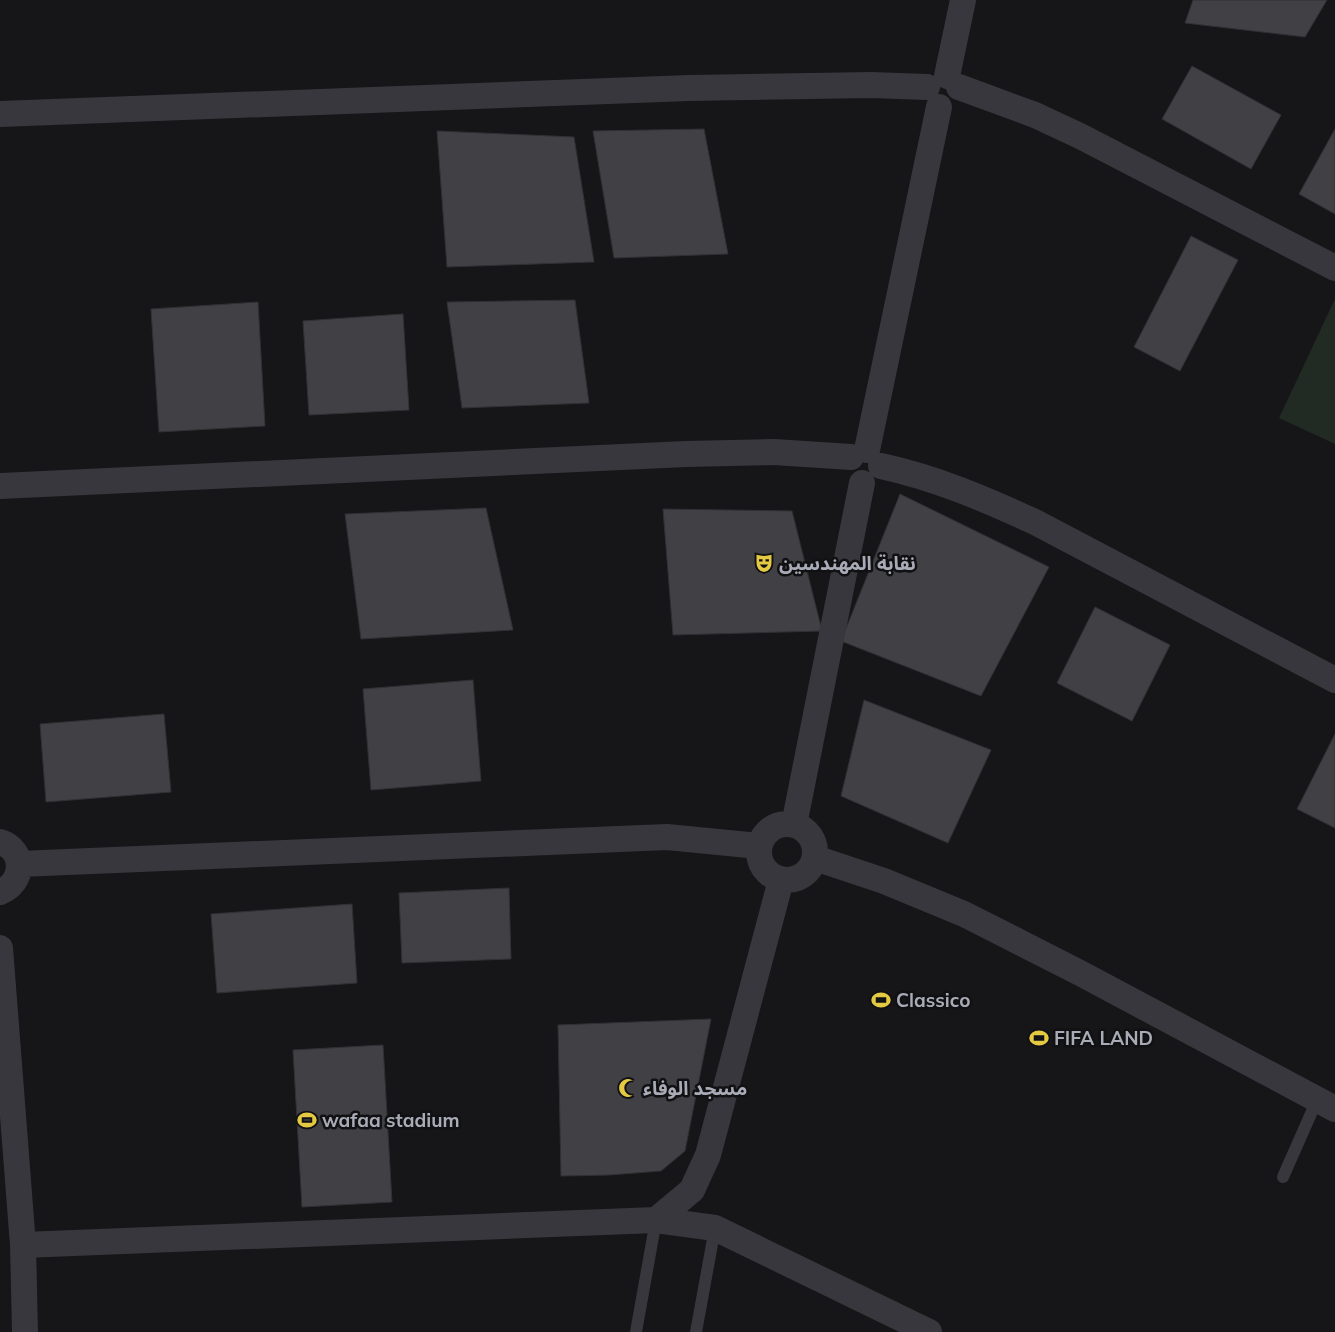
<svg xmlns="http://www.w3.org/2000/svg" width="1335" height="1332" font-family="Mulish,'Noto Sans Arabic',sans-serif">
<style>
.green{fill:#222a24}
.building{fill:#414045;stroke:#313034}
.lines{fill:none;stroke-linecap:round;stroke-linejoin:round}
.lane{stroke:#37373d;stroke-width:12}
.street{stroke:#37373d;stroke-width:26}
.labels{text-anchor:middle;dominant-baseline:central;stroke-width:5;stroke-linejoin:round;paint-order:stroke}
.poi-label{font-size:19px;font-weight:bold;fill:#a9abb7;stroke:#111113;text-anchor:start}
</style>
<rect width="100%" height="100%" fill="#161618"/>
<path class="green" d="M1335 299V444L1279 418Z"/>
<path class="building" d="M1193 0H1327L1305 37 1185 23Z
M1192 66 1281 115 1251 169 1162 119Z
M704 129 728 254 614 258 593 131Z
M1335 129V214L1299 194Z
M437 131 574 137 594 262 447 267Z
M1191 236 1238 260 1180 371 1134 347Z
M575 300 589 403 462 408 447 302Z
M258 302 265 426 159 432 151 309Z
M403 314 409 410 309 415 303 321Z
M900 494 1049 567 981 696 841 641Z
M486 508 513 630 361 639 345 514Z
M663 509 792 511 822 631 673 635Z
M1095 607 1170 645 1132 721 1057 683Z
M473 680 481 781 371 790 363 689Z
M864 700 991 750 948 843 841 796Z
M164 714 171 792 46 802 40 724Z
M1335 734V828L1297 809Z
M509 888 511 959 402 963 399 893Z
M352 904 357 983 217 993 211 914Z
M711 1019 685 1151 661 1171 609 1175 561 1176 558 1025Z
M383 1045 392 1202 302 1207 293 1050Z"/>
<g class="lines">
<path class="lane" d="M1283 1177 1317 1100
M636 1332 656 1220
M696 1332 715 1228"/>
<path class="street" d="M947 76 963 0
M959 87 1035 115 1080 136 1335 268
M0 114 689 88 871 85 927 87
M867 450 939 107
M881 466C936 478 985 499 1035 522L1335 680
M0 486 686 454 774 452 851 457
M759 852a28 28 0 1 1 56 0a28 28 0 1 1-56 0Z
M794 825 862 483
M0 842C26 850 24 883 0 892
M815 858 884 881 964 914 1082 974 1335 1109
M19 864 667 837 759 846
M0 948 23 1245 25 1332
M656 1220 692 1190 708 1155 781 880
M23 1245 656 1220 715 1228 929 1332"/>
</g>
<defs>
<g id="theatre-bare" transform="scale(1.5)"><path d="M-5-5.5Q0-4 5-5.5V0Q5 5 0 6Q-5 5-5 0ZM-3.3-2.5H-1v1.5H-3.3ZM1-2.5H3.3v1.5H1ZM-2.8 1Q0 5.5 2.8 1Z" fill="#e4c942" stroke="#111113" stroke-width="2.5" paint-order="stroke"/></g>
<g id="stadium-bare" transform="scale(1.5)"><path d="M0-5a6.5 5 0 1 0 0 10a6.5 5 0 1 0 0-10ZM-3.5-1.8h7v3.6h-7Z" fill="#e4c942" stroke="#111113" stroke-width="2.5" paint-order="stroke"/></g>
<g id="mosque-bare" transform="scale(1.5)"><path d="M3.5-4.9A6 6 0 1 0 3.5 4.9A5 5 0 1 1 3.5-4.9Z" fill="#e4c942" stroke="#111113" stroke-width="2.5" paint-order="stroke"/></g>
</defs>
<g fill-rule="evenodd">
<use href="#theatre-bare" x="764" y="563"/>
<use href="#stadium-bare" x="881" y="1000"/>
<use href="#stadium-bare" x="1039" y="1038"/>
<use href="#mosque-bare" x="628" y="1088"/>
<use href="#stadium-bare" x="307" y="1120"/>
</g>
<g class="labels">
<g class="poi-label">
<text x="779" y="563">نقابة المهندسين</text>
<text x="896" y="1000">Classico</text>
<text x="1054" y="1038">FIFA LAND</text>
<text x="643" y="1088">مسجد الوفاء</text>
<text x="322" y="1120">wafaa stadium</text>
</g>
</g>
</svg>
